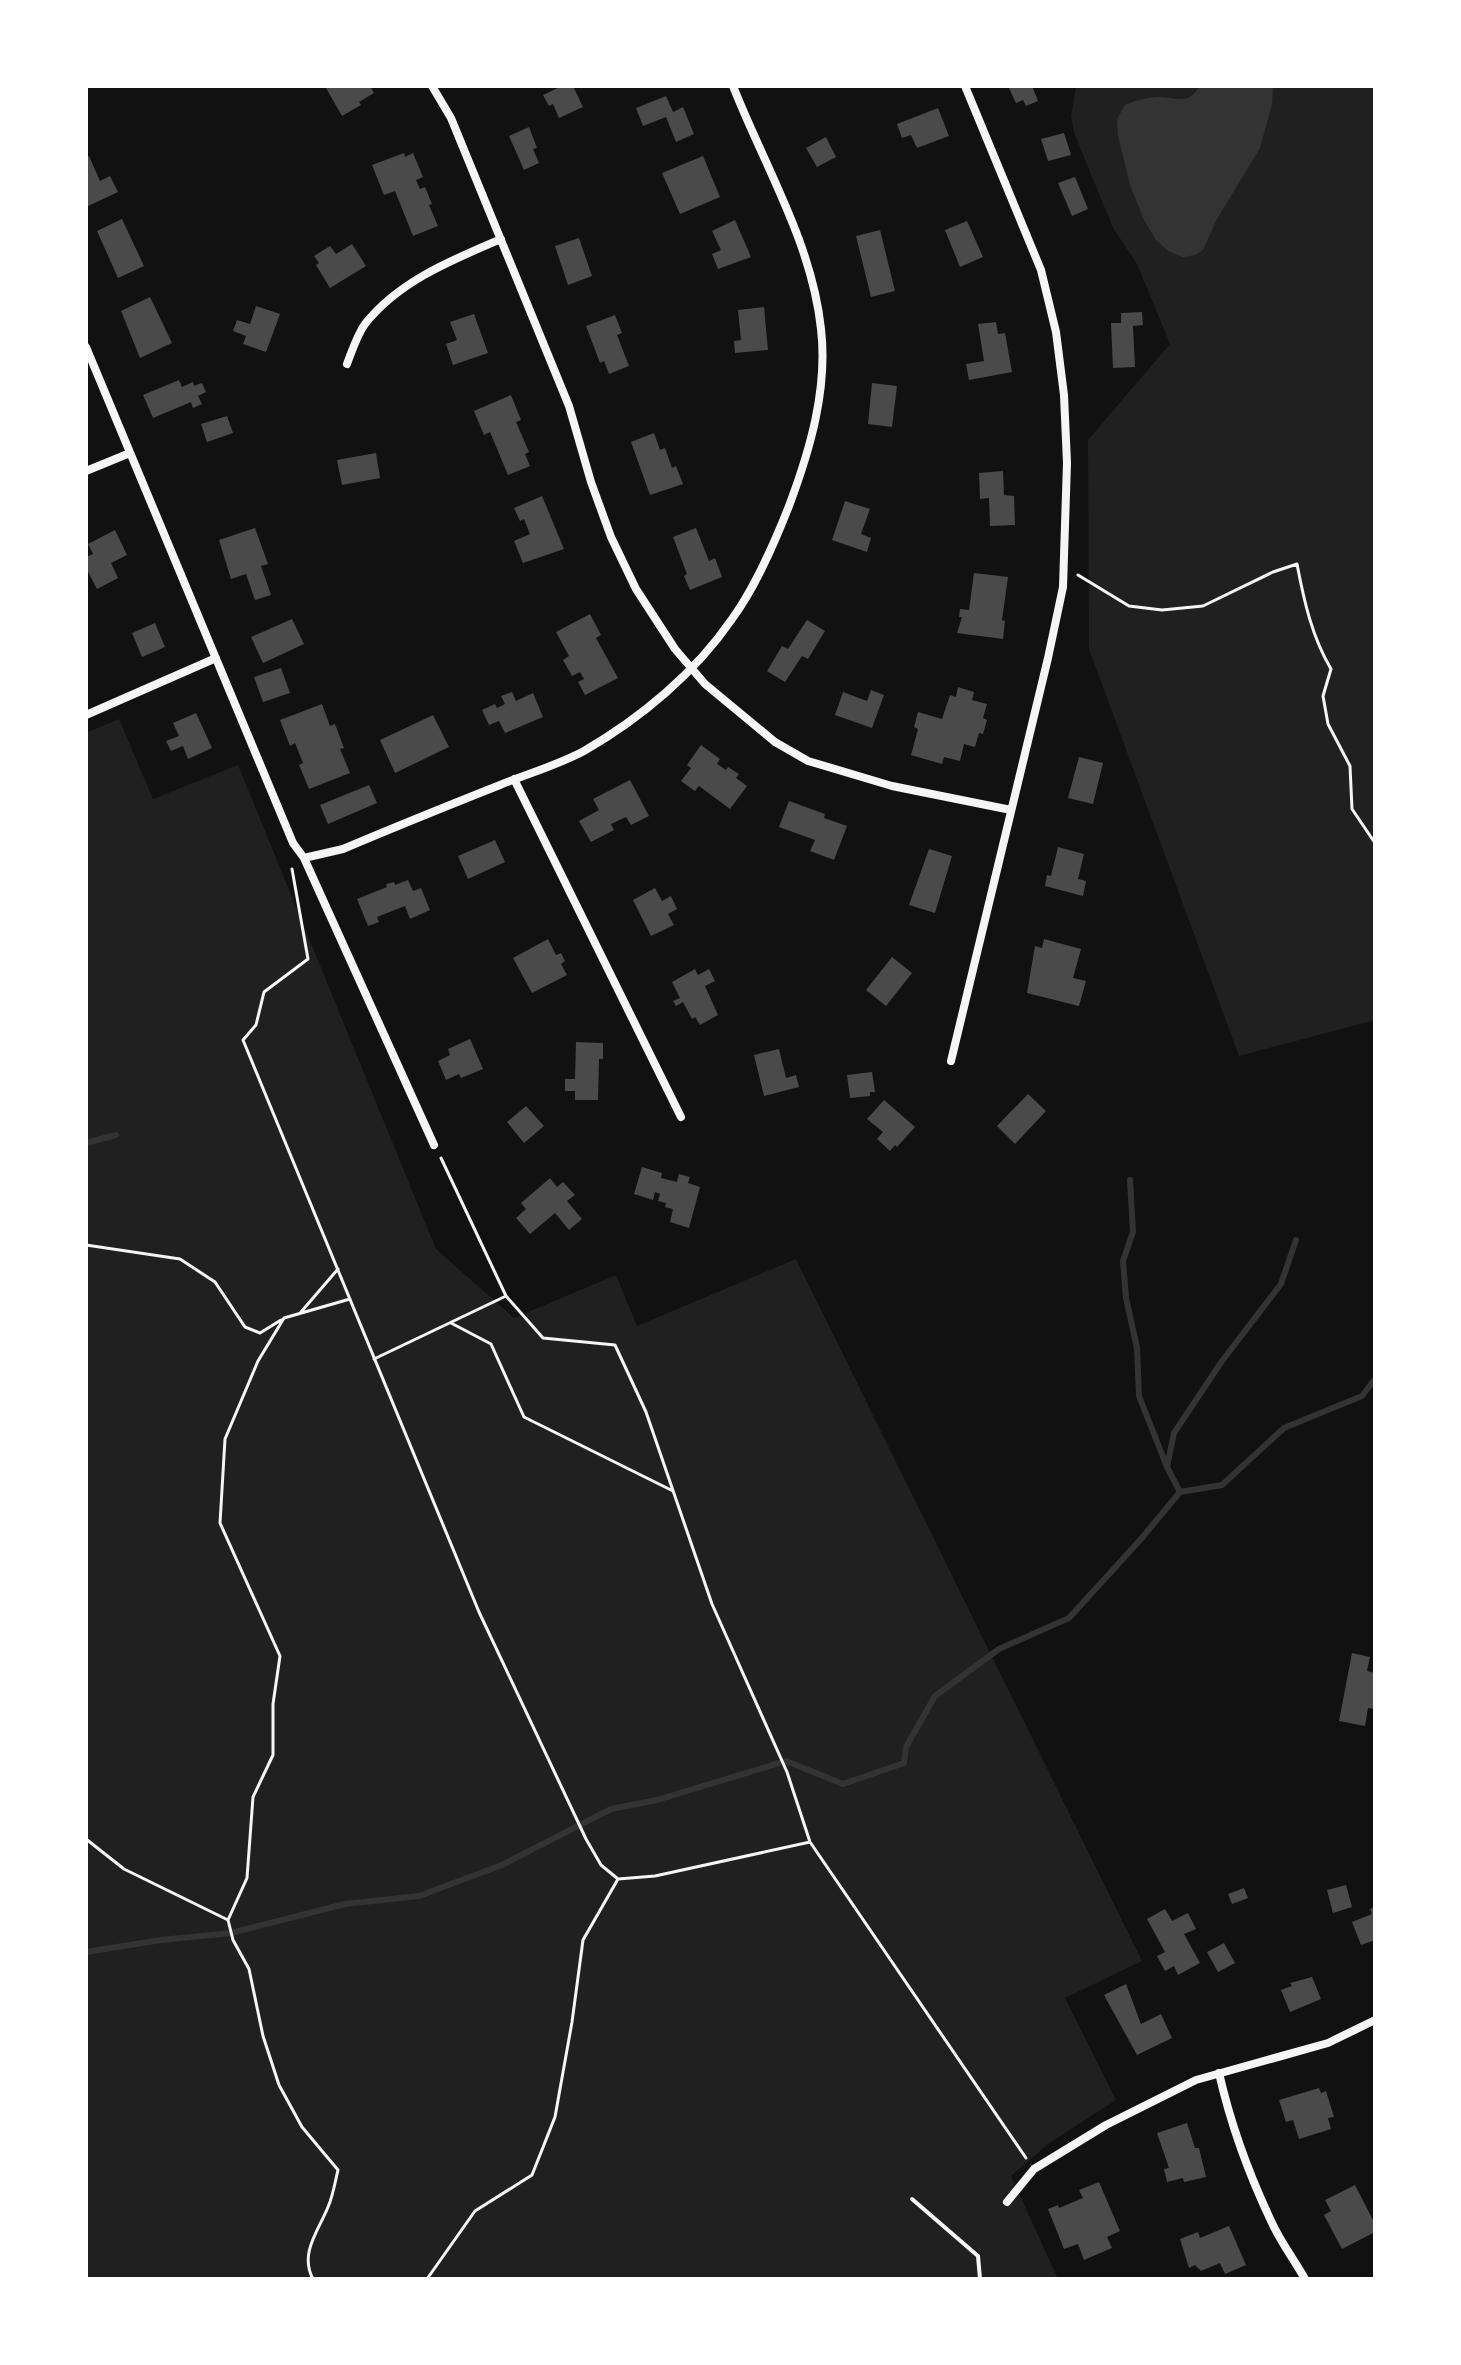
<svg xmlns="http://www.w3.org/2000/svg" width="1461" height="2365" font-family="'Asap Condensed',sans-serif">
<style>
.green{fill:#202020}
.water{fill:#333}
.lines{fill:none;stroke-linecap:round;stroke-linejoin:round}
.stream{stroke:#333;stroke-width:6}
.building{fill:#4a4a4a}
.path{stroke:#f5f5f5;stroke-width:3}
.service{stroke:#f5f5f5;stroke-width:4}
.minor{stroke:#f5f5f5;stroke-width:8}
</style>
<rect width="100%" height="100%" fill="#111"/>
<path class="green" d="M1076 86H1375V1020L1239 1056 1089 649 1088 440 1170 344 1137 264 1113 228 1075 135 1071 117Z
M119 719 153 799 238 765 436 1249 514 1318 616 1275 637 1326 796 1259 1142 1961 1065 1998 1116 2100 1048 2144 1011 2176 1058 2279H86V733Z"/>
<path class="water" d="M1199 86H1273L1272 104 1260 148 1217 219 1203 250 1195 255 1183 257 1168 251 1156 240 1144 220 1130 185 1118 136 1117 119 1125 105C1135 101 1147 97 1158 97 1174 97 1190 106 1199 86Z"/>
<g class="lines">
<path class="stream" d="M86 1143 116 1135
M1130 1180 1133 1232 1123 1261 1126 1298 1137 1348 1139 1396 1167 1467
M1180 1492 1167 1467 1174 1433 1222 1361 1281 1284 1296 1240
M86 1952 161 1940 231 1933 345 1904 419 1896 502 1865 611 1809 657 1800 786 1761 843 1784 904 1763 906 1747 935 1696 999 1649 1069 1618 1141 1539 1180 1492 1222 1485 1284 1428 1362 1396 1375 1379"/>
</g>
<path class="building" d="M330 86H370L374 93 359 102 361 105 342 116 326 88Z
M562 86H573L583 107 559 118 553 104 549 106 543 95Z
M1008 86H1032L1038 101 1026 106 1023 100 1016 103Z
M666 96 673 112 683 107 694 134 676 142 666 117 643 126 636 108Z
M938 108 949 136 917 148 911 135 902 138 897 124Z
M529 127 537 148 533 149 539 163 524 170 509 136Z
M1064 133 1071 155 1048 161 1041 139Z
M826 137 836 157 817 167 806 148Z
M404 153 405 157 413 153 423 177 416 180 420 189 425 187 432 204 429 205 438 226 413 236 395 191 384 195 372 165Z
M89 156 100 181 110 176 118 192 86 207V158Z
M703 156 720 197 680 214 662 173Z
M1075 177 1088 209 1072 216 1058 183Z
M122 219 144 266 118 278 97 231Z
M735 220 751 257 718 269 712 254 721 250 712 231Z
M967 221 983 257 960 267 945 230Z
M880 230 895 291 871 297 856 236Z
M579 238 592 276 568 285 555 246Z
M352 244 366 266 330 288 316 265 319 263 314 256 330 246 336 254Z
M150 297 172 343 140 358 121 311Z
M256 306 280 314 266 352 243 344 246 336 233 331 237 320 250 324Z
M764 307 768 350 735 353 734 341 741 340 738 310Z
M1142 312 1143 325 1133 326 1135 367 1113 368 1111 323H1121V313Z
M474 314 488 353 453 365 446 344 457 340 450 322Z
M615 315 622 333 617 335 629 366 609 374 604 361 600 363 586 326Z
M996 322 998 334 1005 333 1012 372 969 380 966 364 984 361 978 324Z
M179 380 182 387 193 382 194 386 202 383 206 392 198 396 202 404 193 408 191 402 153 418 143 395Z
M872 383 897 386 892 427 868 424Z
M511 395 521 420 516 422 529 452 525 454 530 466 508 475 490 432 484 435 474 411Z
M227 416 233 433 207 442 201 424Z
M654 433 660 450 665 448 672 468 676 466 683 484 650 495 631 442Z
M376 453 380 478 342 485 337 460Z
M1003 471 1004 495 1014 496 1015 525 990 526 989 498 980 499 979 473Z
M542 496 564 549 523 563 514 541 530 534 524 519 520 521 514 508Z
M845 501 870 509 861 534 871 538 867 552 832 540Z
M255 528 268 564 261 566 271 595 255 600 246 574 231 579 219 540Z
M696 528 709 561 715 558 722 577 690 590 684 576 687 574 673 537Z
M115 530 127 555 111 563 118 578 97 589 86 568V557L93 554 88 544Z
M974 573 1008 577 1002 620 1005 621 1003 639 957 633 962 617H959L960 609 969 610Z
M590 614 601 635 596 638 618 678 585 695 578 682 584 679 580 672 572 676 563 660 569 656 556 632Z
M292 619 304 644 263 663 251 637Z
M807 620 825 631 808 659 802 656 785 682 767 671 782 646 788 649Z
M155 623 165 647 142 657 132 633Z
M281 668 290 693 263 702 254 677Z
M958 687 974 692 972 700 987 704 983 718 987 720 983 734 979 733 975 747 964 744 960 761 944 757 942 764 911 755 918 729 914 727 918 712 942 719 950 695 956 697Z
M871 690 884 695 872 728 835 715 843 692 867 701Z
M512 692 516 701 533 693 543 717 505 733 499 721 489 725 482 710 495 704 497 708 505 704 501 696Z
M322 704 330 726 335 724 344 748 340 749 350 773 309 789 299 765 303 763 295 743 290 746 280 720Z
M196 713 212 748 188 759 183 746 171 751 166 741 179 736 173 723Z
M433 715 449 747 395 773 380 740Z
M701 745 720 759 717 764 726 770 728 767 739 774 736 778 747 786 730 809 699 786 695 791 681 781 691 768 687 765Z
M1079 757 1103 763 1093 804 1068 798Z
M630 780 649 816 631 825 626 817 611 824 614 830 591 842 579 821 599 810 593 799Z
M369 785 377 803 328 824 320 805Z
M789 801 825 814 824 818 847 826 834 860 810 851 815 840 779 827Z
M495 840 505 862 468 879 458 856Z
M1058 847 1084 854 1078 879 1086 881 1083 896 1045 886 1047 875 1051 876Z
M929 849 952 856 935 913 909 905Z
M408 880 413 891 421 888 430 910 410 919 405 906 377 917 379 922 368 926 357 899 387 887 386 884 394 882 395 885Z
M655 888 662 901 671 896 677 909 668 914 674 925 651 936 633 900Z
M548 939 556 955 561 953 565 961 561 964 567 975 532 993 513 958Z
M1044 939 1081 949 1073 978 1086 981 1079 1006 1027 993 1035 946 1042 948Z
M892 957 912 973 886 1006 866 990Z
M695 969 698 975 709 969 715 981 705 986 718 1015 700 1025 695 1017 692 1019 683 1002 676 1006 673 1001 680 998 672 982Z
M470 1039 483 1069 461 1078 459 1074 446 1080 438 1061 450 1055 448 1049Z
M576 1042 603 1043V1059H599L598 1100H575V1091H565V1079H575Z
M779 1049 786 1078 796 1075 799 1087 764 1096 754 1055Z
M872 1072 875 1092H870V1096L850 1098 847 1075Z
M1028 1094 1046 1111 1015 1144 997 1126Z
M884 1100 915 1127 897 1147 895 1145 890 1151 877 1139 883 1132 867 1119Z
M526 1106 544 1126 524 1143 507 1122Z
M642 1167 662 1173 661 1178 677 1182 679 1174 690 1177 688 1183 700 1187 689 1228 670 1222 673 1209 665 1207 666 1203 658 1201 660 1194 655 1192 653 1200 634 1194Z
M550 1178 557 1187 563 1182 575 1195 567 1201 582 1219 569 1230 555 1213 530 1234 516 1218 526 1209 521 1203Z
M1352 1653 1370 1657 1367 1671 1375 1673V1709L1368 1708 1365 1726 1339 1721Z
M1346 1885 1352 1907 1333 1913 1327 1890Z
M1244 1888 1248 1898 1232 1904 1228 1894Z
M1375 1907V1940L1361 1945 1352 1922 1372 1914 1370 1909Z
M1165 1909 1172 1921 1188 1913 1196 1929 1184 1934 1200 1963 1178 1975 1174 1966 1165 1971 1157 1956 1165 1952 1147 1919Z
M1224 1943 1235 1963 1218 1972 1207 1952Z
M1312 1977 1321 1999 1290 2012 1281 1990 1292 1986 1290 1983Z
M1126 1984 1141 2024 1161 2014 1172 2038 1137 2055 1104 1995Z
M1319 2088 1321 2093 1326 2091 1334 2117 1328 2118 1331 2129 1299 2139 1293 2120 1286 2122 1279 2100Z
M1187 2123 1195 2148H1199L1206 2177 1184 2182 1183 2178 1167 2182 1164 2169 1169 2168 1157 2133Z
M1099 2182 1120 2231 1107 2237 1112 2248 1084 2260 1078 2244 1064 2249 1048 2209 1058 2205 1059 2208 1083 2198 1079 2190Z
M1355 2185 1375 2224V2232L1342 2249 1324 2215 1331 2211 1325 2200Z
M1229 2226 1246 2265 1225 2274 1220 2263 1201 2271 1195 2265 1189 2268 1180 2239 1198 2232 1200 2238Z"/>
<g class="lines">
<path class="path" d="M1078 575 1129 606 1162 610 1203 606 1273 572 1297 564C1304 601 1312 637 1331 669L1323 696 1328 724 1350 766 1352 809 1375 843
M1375 861V896
M292 869 308 959 264 992 256 1025 243 1040 479 1612 586 1839 601 1865 618 1879 655 1876 810 1842
M441 1158 506 1296
M86 1245 180 1259 215 1282 245 1327 260 1333 281 1320
M301 1312 338 1269
M451 1323 491 1344 524 1417 673 1491
M374 1359 506 1296 543 1338 615 1345 646 1412 712 1604 787 1772 810 1842 1026 2158
M86 1839 124 1869 228 1920
M313 2279C299 2253 319 2230 328 2207 333 2196 335 2182 338 2170L302 2127 279 2085 263 2036 249 1969 233 1940 228 1920 247 1878 253 1797 273 1755V1704L280 1656 220 1523 225 1439 258 1361 284 1318 350 1299
M427 2279 475 2211 532 2175 555 2117 572 2022 583 1940 618 1879"/>
<path class="service" d="M912 2199 978 2256 980 2279"/>
<path class="minor" d="M432 86 451 118 569 406 591 482 611 537 636 589 675 649 705 684 775 742 808 761 892 786 1011 810
M86 347 293 843 304 858 434 1145
M347 364C352 351 357 335 365 324 399 281 452 260 501 239
M86 471 130 453
M86 715 216 658
M514 779 681 1117
M304 858 343 849C395 827 447 806 500 785 527 774 558 765 584 751 641 718 695 673 732 619 756 586 774 544 789 506 810 450 828 389 821 329 812 243 764 165 733 86
M951 1061 1048 658 1063 587 1067 463 1064 395 1056 332 1041 270 965 86
M1219 2073C1231 2126 1250 2177 1273 2225 1282 2244 1295 2261 1305 2279
M1007 2202 1034 2169 1106 2125 1196 2080 1328 2043 1375 2020"/>
</g>
<rect width="1461" height="2365" fill="none" stroke="#ffffff" stroke-width="176"/>
</svg>
